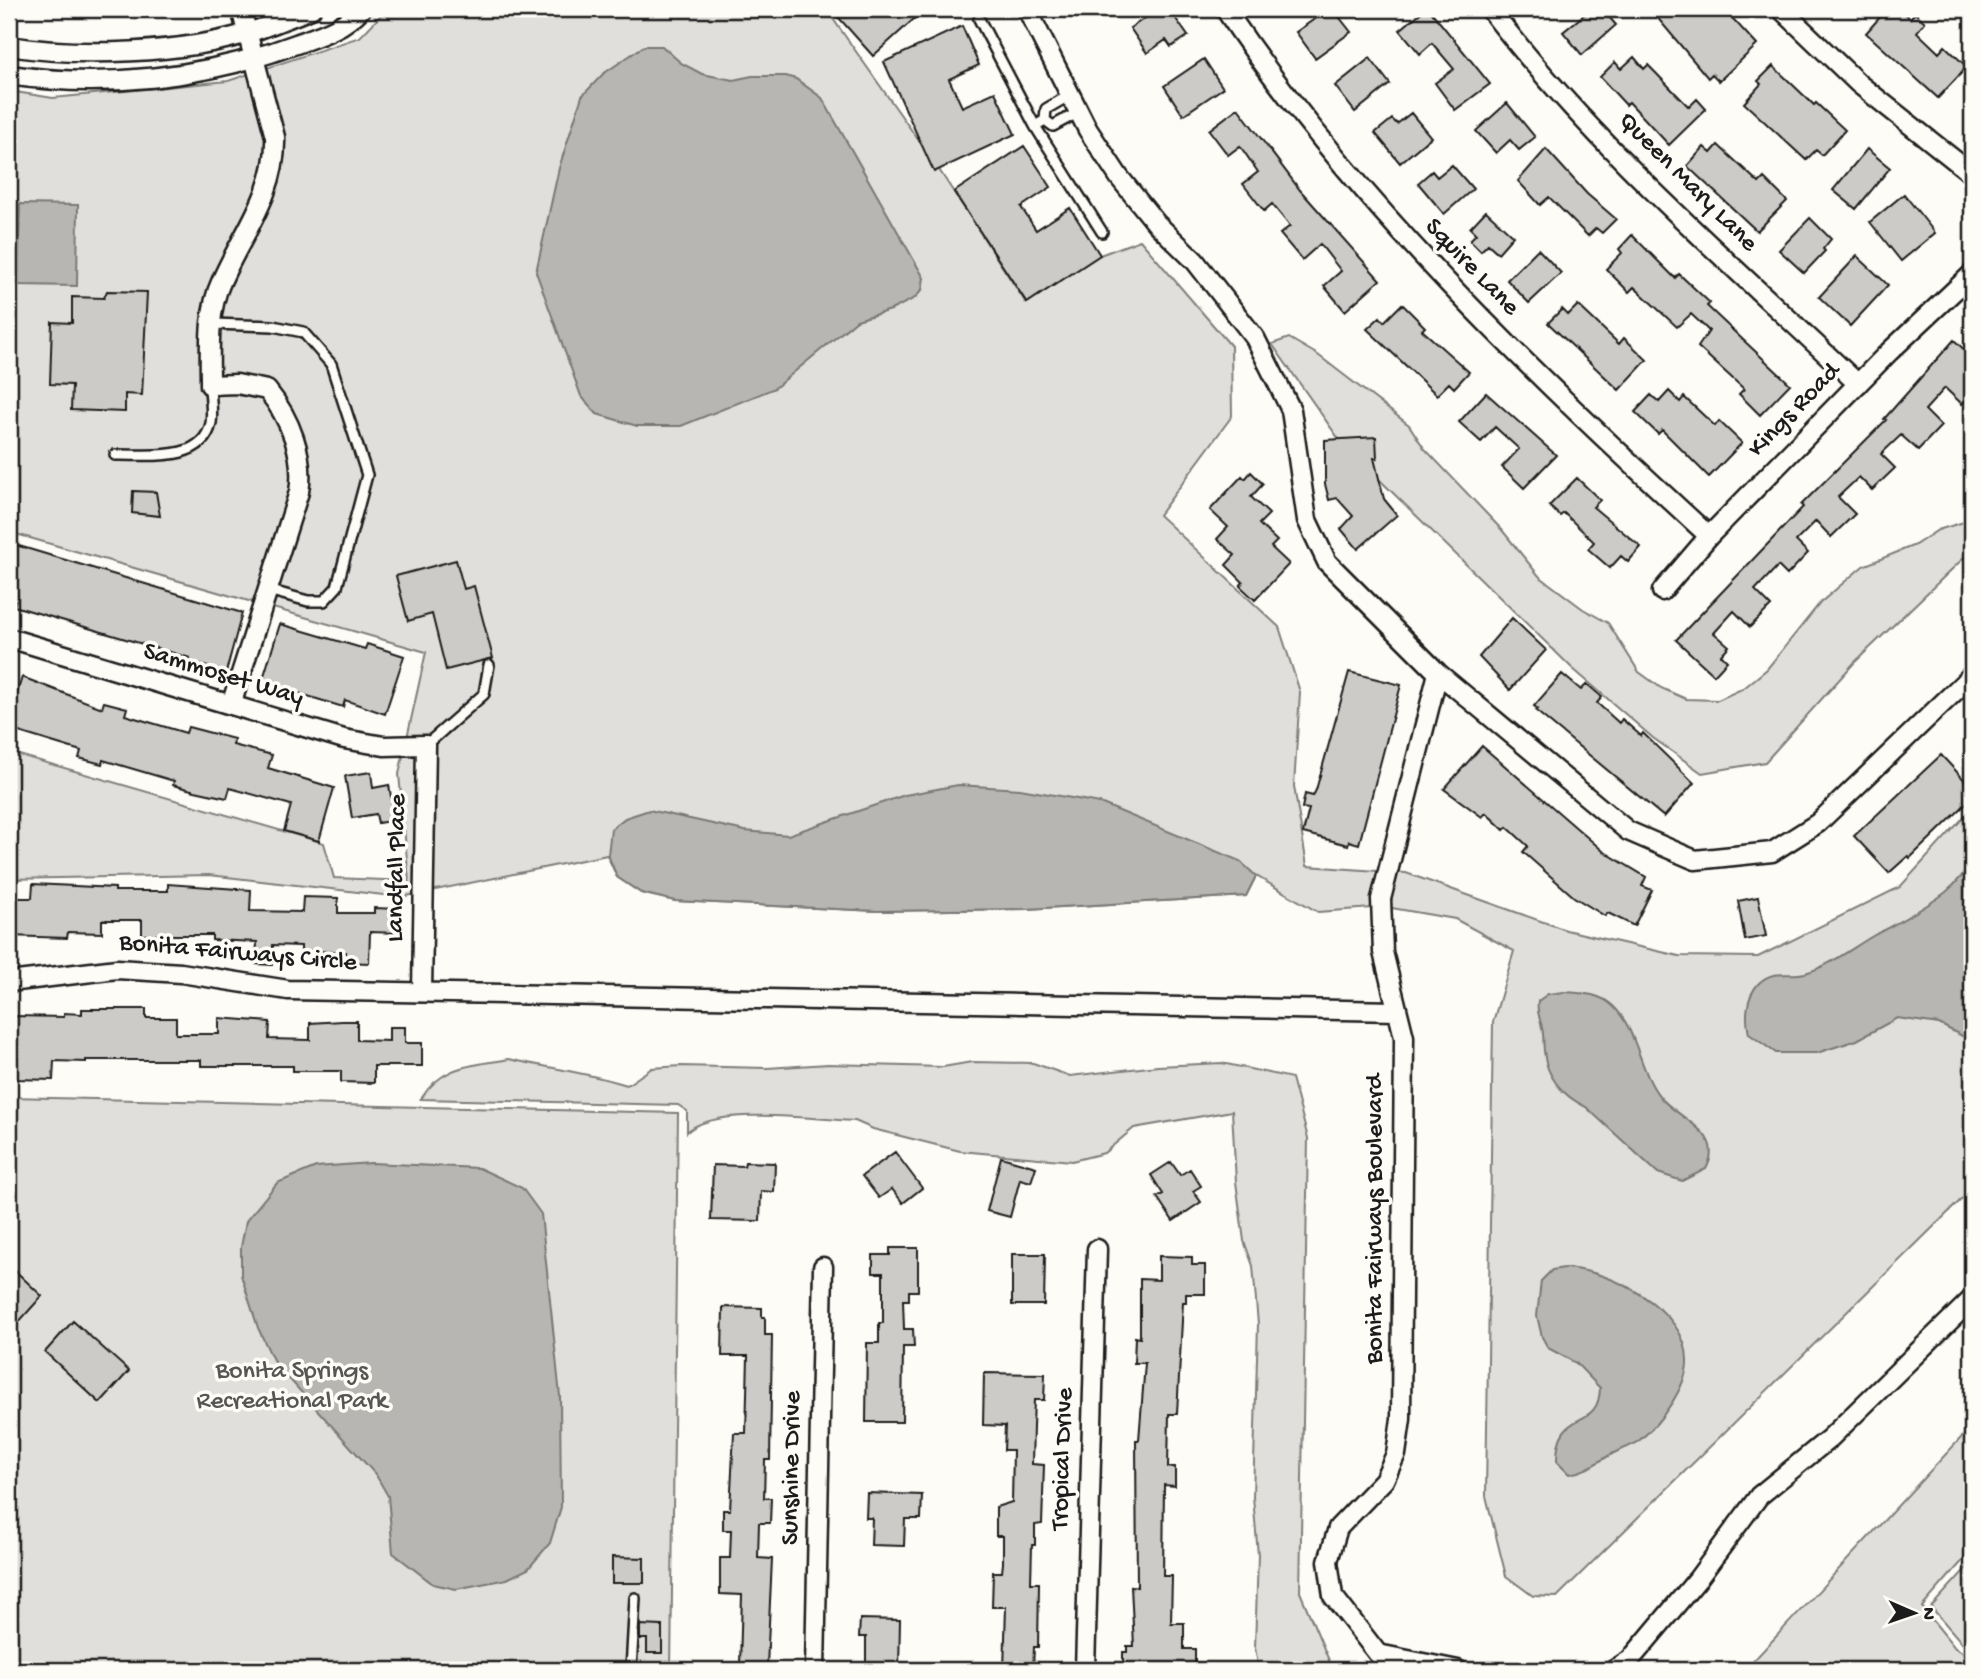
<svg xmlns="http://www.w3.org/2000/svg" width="1981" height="1679" font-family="'Gochi Hand',sans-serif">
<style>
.green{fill:#e0dfdb;stroke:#7e7e7c;stroke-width:2}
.water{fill:#b7b6b2;stroke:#797876;stroke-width:2}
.building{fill:#cccbc8;stroke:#1c1c1c;stroke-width:2}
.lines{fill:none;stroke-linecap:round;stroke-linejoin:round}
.lane-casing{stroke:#1c1c1c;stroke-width:14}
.street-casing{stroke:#1c1c1c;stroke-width:23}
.lane{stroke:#fdfcf7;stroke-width:9}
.street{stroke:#fdfcf7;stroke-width:18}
.labels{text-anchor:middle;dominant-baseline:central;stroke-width:7;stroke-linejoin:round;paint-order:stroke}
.street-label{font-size:26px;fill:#1c1c1c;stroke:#fdfcf7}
.park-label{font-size:26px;fill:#575655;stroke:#fdfcf7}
</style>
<rect width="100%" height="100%" fill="#fdfcf7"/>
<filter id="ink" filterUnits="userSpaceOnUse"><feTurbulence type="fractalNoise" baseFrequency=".0143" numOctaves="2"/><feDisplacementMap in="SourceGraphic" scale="14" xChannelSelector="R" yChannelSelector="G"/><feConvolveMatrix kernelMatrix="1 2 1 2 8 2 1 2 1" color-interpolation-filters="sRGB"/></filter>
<g filter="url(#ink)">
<path class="green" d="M387 9H826L936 165 1026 303 1100 255 1140 240 1231 346 1232 416 1159 515 1279 627 1300 692 1294 786 1307 866 1406 873 1566 930 1679 956 1758 957 1900 887 1972 808V1189L1557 1597 1533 1596 1506 1576 1486 1496 1493 1022 1514 951 1455 919 1386 907 1318 912 1256 876 1246 896 1027 909 877 911 675 901 641 893 617 877 607 855 401 897 209 875 9 879V752L324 843 334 878 409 881 399 774 426 652 9 532V91L53 98 228 81 360 37Z
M1289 338 1318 355 1409 425 1424 448 1502 530 1539 576 1583 609 1608 623 1639 672 1661 688 1686 699 1718 700 1744 688 1767 669 1820 603 1863 566 1915 545 1938 530 1967 521 1972 510V550L1854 663 1765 762 1702 773 1653 738 1572 668 1341 442 1272 344Z
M509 1059C549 1068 588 1073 627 1085L652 1068 681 1066 767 1068 828 1064 943 1067 972 1062 1033 1063 1070 1076 1158 1066 1222 1063 1292 1078 1308 1138 1300 1592 1333 1670H1259L1255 1648 1258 1555 1253 1497 1258 1324 1253 1266 1244 1241 1236 1182 1232 1111 1134 1128 1104 1153 1072 1161 960 1151 873 1129 855 1121C815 1119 716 1105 687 1132V1111L678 1105 421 1099C442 1064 473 1066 509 1059Z
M9 1097 678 1113 671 1670H9Z
M1972 1426V1550L1922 1607 1955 1648 1972 1657V1670H1836L1833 1668 1831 1670H1745Z
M1972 1562V1648L1962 1643 1931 1607Z"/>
<path class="water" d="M644 46H662L681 63 702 74 733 80 752 76H786L796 79 822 98 924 278 922 290 915 298 891 310 857 320 775 388 681 426H637L597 414 581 396 536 272 559 168 582 96 603 74Z
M20 204 78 205 77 286 18 285Z
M958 785 1020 789 1100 803 1240 861 1256 876 1246 896 1027 909 877 911 675 901 641 893 617 877 608 855 611 829 625 818 649 810 745 831 788 835 905 795Z
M1972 859V1041L1939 1024 1897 1018 1857 1040 1817 1053H1776L1749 1034C1745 1017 1746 997 1759 983 1773 969 1788 977 1805 973 1828 967 1851 949 1871 937 1896 923 1923 910 1946 892 1957 883 1966 872 1972 859Z
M1564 992C1582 993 1600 993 1614 1007 1638 1031 1639 1071 1660 1097 1679 1120 1726 1132 1706 1169L1682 1181 1658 1173 1586 1107C1563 1096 1546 1077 1544 1051 1543 1043 1544 1035 1542 1028 1540 1017 1536 1012 1538 1001L1548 994Z
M371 1163 479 1168 522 1188 541 1214 560 1396 561 1507 550 1543 528 1569 507 1579 456 1589 433 1584 393 1553 388 1496 376 1475 274 1362 258 1328 241 1275V1247L246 1221 277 1183 316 1167Z
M1564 1268C1608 1269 1689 1310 1687 1362 1687 1387 1660 1423 1641 1439 1633 1446 1622 1449 1612 1454 1597 1462 1586 1472 1569 1474L1557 1462C1556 1405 1599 1433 1600 1388L1576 1363 1548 1348 1542 1337 1537 1316 1541 1281 1552 1270Z"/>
<path class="building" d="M831 9H925L873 56Z
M1159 9H1169L1188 36 1171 47 1166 40 1147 53 1130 28Z
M1329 9H1333L1351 32 1315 58 1296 32Z
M1425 9H1429L1490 84 1455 110 1435 83 1454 69 1432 43 1420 54 1400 30Z
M1591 9H1602L1616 25 1582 55 1563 32Z
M1650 9H1724L1757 45 1719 81 1712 74 1708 78Z
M1887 9H1900L1910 18 1915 13 1925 22 1917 32 1939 53 1945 46 1967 67 1938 98 1866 33Z
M962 26 979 65 949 79 962 107 995 92 1015 134 934 172 884 62Z
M1634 57 1644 69 1648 65 1689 107 1697 99 1706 109 1669 145 1629 102 1626 105 1600 77 1615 62 1621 69Z
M1370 58 1390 84 1355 112 1335 86Z
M1204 59 1223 88 1183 115 1164 86Z
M1773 66 1814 105 1816 103 1845 130 1822 155 1816 150 1806 160 1744 103 1761 84 1758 81Z
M1507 103 1535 137 1519 150 1510 140 1496 153 1476 131Z
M1238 108 1300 190 1380 280 1345 311 1324 286 1341 271 1320 244 1302 260 1280 234 1290 226 1272 204 1264 211 1243 184 1258 172 1240 146 1228 155 1209 130Z
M1411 113 1431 137 1400 163 1375 133 1392 119 1397 124Z
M1718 145 1759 183 1764 178 1787 201 1757 231 1687 166 1704 147 1711 153Z
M1024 146 1051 187 1021 207 1036 230 1070 208 1100 255 1027 303 954 192Z
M1546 149 1587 194 1616 219 1602 233 1596 228 1588 236 1549 197 1540 205 1518 181Z
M1867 149 1890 168 1856 209 1833 190Z
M1452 165 1473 189 1444 214 1418 183 1432 171 1437 177Z
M1904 194 1935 233 1901 261 1870 222Z
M1486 211 1513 236 1498 253 1488 244 1481 251 1470 240 1476 234 1470 228Z
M1810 218 1831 239 1823 249 1825 251 1804 273 1779 250Z
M1632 235 1675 278 1679 274 1710 303 1707 306 1790 384 1760 415 1739 394 1744 389 1698 347 1709 331 1691 314 1677 327 1634 287 1629 292 1606 269 1622 253 1619 249Z
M1538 249 1561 273 1529 303 1507 280Z
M1857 256 1888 285 1850 326 1819 297Z
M107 291 147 292 142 395 125 394V412L71 410 72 385 50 384 52 322 72 323V297L104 298Z
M1402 304 1425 327 1422 330 1469 372 1454 388 1449 383 1437 395 1367 329 1380 317 1384 322Z
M1578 305 1619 344 1624 338 1647 360 1619 390 1548 323 1562 309 1568 315Z
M1954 340 1972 357 1965 366 1972 373V393L1962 404 1945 388 1925 410 1941 426 1918 450 1901 435 1881 454 1895 468 1872 490 1859 477 1838 497 1855 514 1831 537 1816 521 1796 541 1808 553 1787 575 1778 566 1755 590 1771 606 1750 627 1734 611 1714 633 1729 646 1721 655 1727 661 1714 675 1676 640 1803 507 1801 505 1886 420 1884 419Z
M1669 391 1680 402 1684 397 1715 426 1719 421 1742 443 1709 477 1662 430 1658 434 1635 412 1651 395 1659 402Z
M1486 393 1556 455 1524 488 1502 467 1519 449 1495 427 1481 442 1459 422Z
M1376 437 1377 458H1374L1384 499 1397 515 1358 549 1341 529 1353 516 1337 498 1329 500 1325 484V440Z
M1251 472 1263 484 1251 497 1269 514 1259 524 1277 541 1271 547 1289 564 1255 600 1240 586 1243 582 1226 565 1235 555 1217 539 1228 527 1210 510 1242 476 1245 479Z
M1577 478 1600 500 1593 507 1641 547 1628 562 1621 556 1610 568 1588 549 1594 542 1564 513 1560 516 1549 506Z
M133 491 156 492 160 516 132 513Z
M9 543 242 613 226 672 189 662 190 658 14 606 16 601 9 599Z
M456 560 464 589 474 586 493 658 446 670 432 614 408 621 396 576Z
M1512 618 1546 650 1510 690 1479 657Z
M280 624 365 649 367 644 404 656 385 714 345 700 343 707 262 682Z
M1349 672 1401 685 1359 844 1349 841 1348 845 1303 833 1309 809 1302 808 1305 794 1313 796 1316 790Z
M1562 674 1581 690 1587 684 1602 697 1597 703 1619 723 1622 719 1641 736 1643 733 1694 783 1664 817 1536 711 1538 709 1534 706Z
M22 677 102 708 104 702 127 708 125 715 186 733 188 727 234 739 233 745 272 755 268 768 334 788 319 841 284 831 291 805 230 788 227 798 195 791 173 785 174 781 103 760 102 764 79 758 81 751 9 729V704L13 706Z
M1482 746 1603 851 1646 877 1642 886 1652 890 1634 926 1608 913 1605 916 1574 897 1523 852 1528 846 1507 827 1504 830 1486 813 1482 817 1444 789Z
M1941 755 1972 788V798L1910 858 1908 856 1889 873 1854 836Z
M371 772 373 788 389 785 395 820 378 823 376 814 352 818 345 776Z
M33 884 115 888V891H168V884L251 890 250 911 302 912 303 897 338 898V913H374V908L399 909V933L370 932 369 963 345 962 346 952 301 951V946L273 945 272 965 256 964 257 942 212 940V935H142V920H102V933L68 932 67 938 9 936V898H32Z
M1758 897 1766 936 1745 940 1738 901Z
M82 1009H146V1018H176V1034H219V1018L270 1022 269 1039 310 1040V1023L342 1021H357V1040L389 1041V1027H405V1043H422V1066H374V1083L341 1082V1071H293V1066H201V1060H86V1062L54 1061 53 1080 14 1079 15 1016 64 1017V1013L82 1014Z
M895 1152 922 1188 903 1203 892 1189 879 1198 862 1176Z
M1001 1157 1036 1167 1031 1182 1020 1179 1010 1217 987 1211Z
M745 1162 775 1163 774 1192 761 1191 760 1221 711 1220 713 1165 744 1166Z
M1171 1162 1180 1175 1190 1169 1201 1186 1193 1191 1201 1202 1173 1221 1157 1197 1163 1194 1151 1175Z
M890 1248H918V1291H909V1300H903L904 1329H913L914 1347H903L902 1422H866L867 1343H879V1323H883V1273H873V1255H890Z
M1012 1254H1045L1044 1305H1012Z
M1159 1256 1192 1257V1265H1205V1294H1186V1302H1183L1177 1414H1169L1168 1467H1175V1486L1164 1485 1163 1576H1172L1171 1623H1184V1649H1195V1670H1123V1652H1127V1646H1134L1131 1586 1137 1587 1136 1440H1139L1145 1363H1134L1135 1337 1140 1338V1279L1159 1280Z
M9 1265 42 1296 9 1333Z
M723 1307 762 1308V1317H765V1335H772L770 1460H765L764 1498H771L770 1523H759L758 1558 772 1559 767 1666 740 1665 742 1595 720 1594V1558H730L731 1530H723V1510H730L734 1433H746L748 1356H722Z
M73 1321 129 1371 100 1403 45 1352Z
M984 1373 1045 1374 1044 1400H1034L1033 1426 1032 1464 1044 1465 1042 1524 1035 1525V1545H1032L1031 1583H1039L1038 1647H1034L1033 1670H1004L1006 1607H992L993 1572H1002L1003 1563V1536H996V1507L1012 1502 1013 1450H1004L1005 1426 983 1425Z
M867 1493 922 1495 921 1519H905L904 1546 871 1545 872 1518H866Z
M612 1557 644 1558V1583H612Z
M860 1619 900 1620 899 1669 866 1668V1637H859Z
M640 1625 662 1626V1653H647V1639H640Z"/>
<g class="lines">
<g class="lane-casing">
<path id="lane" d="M979 19 1035 126
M1070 95 1046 109 1045 120 1053 126 1079 112
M1045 120 1035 126 1102 232
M213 324 273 326 303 332 331 364 367 475 337 587 324 601H308L268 590
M115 455C145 454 203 464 211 423 213 412 210 397 210 385
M426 745 484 694 489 665
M631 1670 635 1598"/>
</g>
<g class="street-casing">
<path id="street" d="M1027 9 1088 130 1119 177 1156 223 1195 261 1255 338 1291 410 1307 520 1327 562 1438 673 1628 831 1695 860 1772 852 1818 823 1972 675
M1225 9C1359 209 1534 374 1709 536
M1490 9C1595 148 1732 264 1858 384
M1781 9 1859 84 1972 174
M9 46C79 57 183 54 251 32 271 25 291 17 311 9
M9 75C105 89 205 78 296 44 321 35 342 29 361 9
M1662 591 1709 536 1889 352 1972 274
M9 638 344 739 384 746 426 745 422 992
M1438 673 1381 899 1383 952 1404 1037 1401 1419 1396 1454 1384 1480 1338 1528 1328 1561 1333 1596 1378 1654 1458 1670
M231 705 299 492C305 456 290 418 267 390L237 384 210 385C210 353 207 312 221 282 242 233 277 193 275 137L241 9
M9 982 117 969 181 973 288 990 1397 1011
M815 1670 823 1267
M1085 1670 1097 1249
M1614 1670 1630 1660 1697 1580 1759 1496 1830 1438 1972 1299"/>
</g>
<use href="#lane" class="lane"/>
<use href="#street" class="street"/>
</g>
</g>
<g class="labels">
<g class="street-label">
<text transform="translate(1687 183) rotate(45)">Queen Mary Lane</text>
<text transform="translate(1471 268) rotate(46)">Squire Lane</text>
<text transform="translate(1795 411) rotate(-46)">Kings Road</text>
<text transform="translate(223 676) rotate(17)">Sammoset Way</text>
<text transform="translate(398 868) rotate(-89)">Landfall Place</text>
<text transform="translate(238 954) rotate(5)">Bonita Fairways Circle</text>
<text transform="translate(1376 1219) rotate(-90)">Bonita Fairways Boulevard</text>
<text transform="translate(1064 1459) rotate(-88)">Tropical Drive</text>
<text transform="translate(793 1468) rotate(-89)">Sunshine Drive</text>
</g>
<g class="park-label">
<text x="292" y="1372">Bonita Springs<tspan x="292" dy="30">Recreational Park</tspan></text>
</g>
</g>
<rect width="1981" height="1679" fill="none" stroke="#fdfcf7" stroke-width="35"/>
<rect x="18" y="18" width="1946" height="1644" fill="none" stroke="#1c1c1c" stroke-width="2.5" filter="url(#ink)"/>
<g transform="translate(1914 1613) rotate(92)" stroke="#fdfcf7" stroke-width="5" paint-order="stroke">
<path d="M0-5L12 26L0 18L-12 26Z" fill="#1c1c1c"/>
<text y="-10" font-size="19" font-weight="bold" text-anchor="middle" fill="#1c1c1c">N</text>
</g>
</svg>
